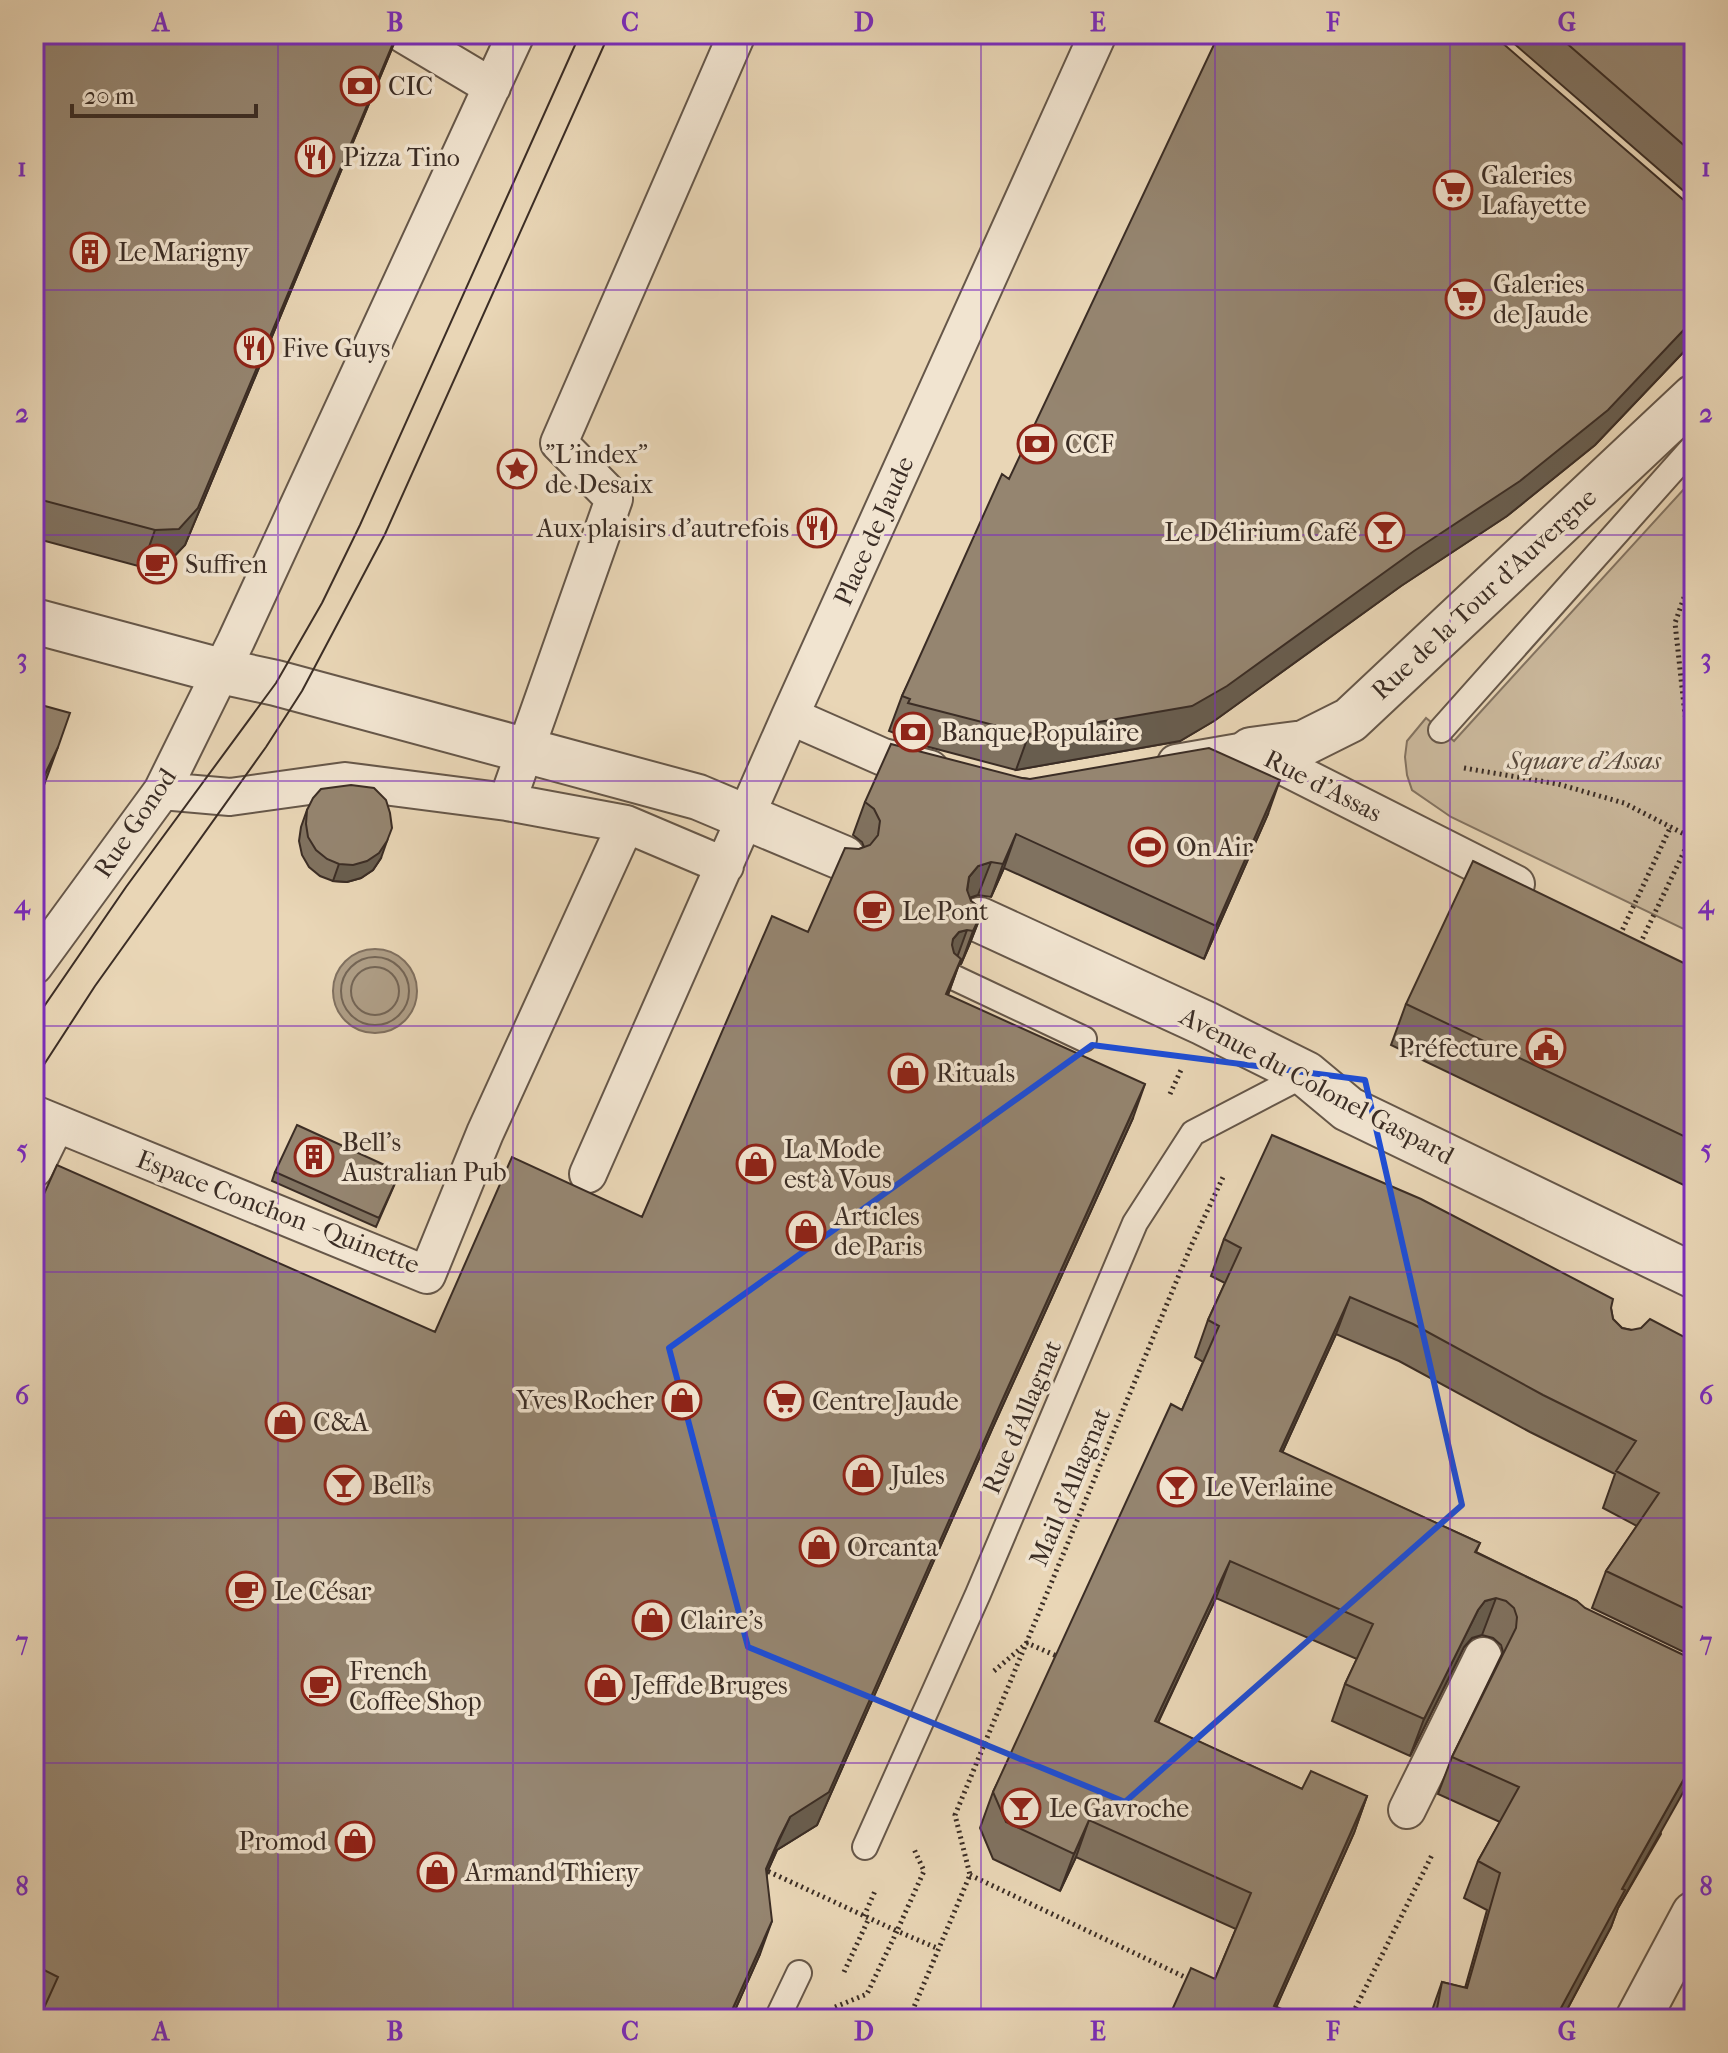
<svg xmlns="http://www.w3.org/2000/svg" width="1728" height="2053" font-family="'IM FELL French Canon',serif">
<style>
.green{fill:#cbb99d;stroke:#837361;stroke-width:2}
.water{fill:#ae9d85;stroke:#80705f;stroke-width:2}
.lines{fill:none;stroke-linecap:round;stroke-linejoin:round}
.shore{stroke:#746555;stroke-width:2}
.service-casing{stroke:#665749;stroke-width:28}
.pedestrian-casing{stroke:#665749;stroke-width:40}
.minor-casing{stroke:#665749;stroke-width:48}
.tertiary-casing{stroke:#665749;stroke-width:48}
.path{stroke:#3b2d25;stroke-width:5;stroke-dasharray:2 4;stroke-linecap:butt}
.service{stroke:#f1e4d0;stroke-width:24}
.pedestrian{stroke:#f1e4d0;stroke-width:36}
.minor{stroke:#f1e4d0;stroke-width:44}
.tertiary{stroke:#f1e4d0;stroke-width:44}
.tram{stroke:#3b2d25;stroke-width:2}
.wall{fill:#807260;stroke:#3b2d25;stroke-width:2}
.shaded-wall{fill:#685d4e;stroke:#3b2d25;stroke-width:2}
.building{fill:#958570;stroke:#3b2d25;stroke-width:2}
.marked{fill:none;stroke:#1d4ed8;stroke-width:6;stroke-linejoin:round}
.grid{fill:none;stroke:#7b2cbf;stroke-width:2;stroke-opacity:0.55}
.labels{text-anchor:middle;dominant-baseline:central;stroke-width:7;stroke-linejoin:round;paint-order:stroke}
.poi-label{font-size:26px;fill:#3b2d25;stroke:#f1e4d0;text-anchor:start}
.street-label{font-size:26px;fill:#3b2d25;stroke:#f1e4d0}
.park-label{font-size:26px;font-style:italic;fill:#58493d;stroke:#f1e4d0}
.neatline{fill:none;stroke:#7b2cbf;stroke-width:3}
.grid-label{font-size:26px;text-anchor:middle;font-weight:bold;fill:#7b2cbf}
</style>
<rect width="100%" height="100%" fill="#e9d6b6"/>
<filter id="stains"><feTurbulence type="fractalNoise" baseFrequency=".0025" numOctaves="4"/><feColorMatrix values="0 0 0 0 .2 0 0 0 0 .09 0 0 0 0 .02 0 0 0 .5 -.17"/></filter>
<radialGradient id="worn" r=".72"><stop offset=".6" stop-color="#630" stop-opacity="0"/><stop offset="1" stop-color="#630" stop-opacity=".3"/></radialGradient>
<path class="green" d="M1694 478V934L1451 817 1412 790 1407 775 1405 757 1407 741 1426 718 1454 741Z"/>
<path class="water" d="M333 991a42 42 0 1 1 84 0a42 42 0 1 1-84 0Z"/>
<g class="lines">
<path class="shore" d="M341 991a34 34 0 1 1 68 0a34 34 0 1 1-68 0Z
M351 991a24 24 0 1 1 48 0a24 24 0 1 1-48 0Z"/>
<g class="service-casing">
<path id="service" d="M1441 730 1694 446
M955 978 1084 1039
M865 1847 978 1594 1135 1223 1193 1133 1306 1074
M777 2019 799 1973"/>
</g>
<g class="pedestrian-casing">
<path id="pedestrian" d="M403 34 492 87
M790 716 883 757 930 769
M1176 763 1251 750 1516 884
M162 791 230 797 345 781 507 802
M626 824 507 802 614 499 559 443 737 34
M34 966 162 791 236 641 516 34
M34 1114 427 1275 485 1133 626 824 725 866
M34 1169 56 1124
M588 1174 790 716 1098 34
M1407 1810 1483 1656"/>
</g>
<g class="minor-casing">
<path id="minor" d="M1251 750 1304 743 1350 720 1694 397"/>
</g>
<g class="tertiary-casing">
<path id="tertiary" d="M34 621 221 671 276 683 698 797 843 858
M980 920 1204 1023 1306 1074 1348 1109 1694 1276
M1638 2019 1694 1914"/>
</g>
<path class="path" d="M1694 569 1675 623 1685 715 1694 748
M1464 768 1558 784 1624 803 1694 839
M1620 935 1671 826
M1640 944 1691 837 1694 820
M1170 1094 1181 1070
M994 1671 1027 1643 1059 1657
M763 1869 897 1931 924 1871 914 1849
M970 1875 1191 1980
M864 1916 875 1891
M844 1972 869 1918
M835 2007 867 1994 897 1931 939 1949
M911 2014 923 2019
M903 2019 911 2014 970 1875 955 1815 1191 1246 1224 1175
M1350 2019 1432 1855"/>
<use href="#service" class="service"/>
<use href="#pedestrian" class="pedestrian"/>
<use href="#minor" class="minor"/>
<use href="#tertiary" class="tertiary"/>
<path class="tram" d="M34 1021 126 887 276 683 322 603 360 525 580 34
M34 1080 95 986 266 747 302 691 385 534 609 34"/>
</g>
<path class="wall" d="M34 34 391 51 185 545 165 566 142 567 34 538Z
M1503 34H1694V200Z
M1694 209V341L1595 445 1507 516 1401 586 1214 721 1180 741 1016 770 895 738 897 734 889 731 902 696 1009 479Z
M1022 778 1268 814 1204 959 1004 868 991 897 978 895 970 898 971 901 983 910 970 943 961 964H959L948 995 1133 1118 993 1427 817 1825 777 1850 767 1872 760 1954 731 2019H39L44 2009 34 2004V1216L435 1332 642 1217 808 932 859 849 864 847 862 842 853 835 865 802Z
M307 810 381 858 373 870 361 878 347 882 333 881 320 876 309 867 302 855 299 841 301 827Z
M1694 968V1190L1391 1045 1406 1004Z
M275 1172H400L376 1227 272 1181Z
M1224 1239 1611 1308 1613 1319 1622 1328 1694 1342V1657L1592 1608 1606 1571 1637 1526 1603 1508 1615 1474 1530 1432 1399 1361 1336 1334 1282 1453 1480 1543 1476 1552 1577 1601 1661 1834 1618 1908 1611 1927 1562 2019H1429L1442 1982 1465 1988 1487 1910 1464 1898 1478 1861 1500 1822 1438 1794 1452 1757 1503 1652 1501 1645 1493 1638 1482 1635 1472 1638 1464 1647 1410 1756 1332 1721 1345 1684 1357 1659 1216 1598 1158 1723 1302 1789 1367 1796 1354 1833 1276 2007 1168 2019 1215 1979 1236 1929 1076 1857 1060 1891 993 1859 980 1828 993 1792 1182 1410 1203 1362 1195 1357 1208 1320 1225 1283 1211 1276Z"/>
<path class="shaded-wall" d="M397 34H398L391 51 185 545 165 566 142 567 155 530Z
M1694 319V341L1595 445 1507 516 1401 586 1214 721 1180 741 1016 770 1029 734Z
M58 747 40 796 34 809V797Z
M1280 780 1268 814 1204 959 1216 926Z
M1016 834 1004 868 991 897 1003 864Z
M387 841 381 858 373 870 361 878 347 882 333 881 339 864Z
M991 862 978 895 966 899 969 877 978 866Z
M983 910 970 943 961 964 973 931Z
M967 930 955 963 941 972 953 939 959 932Z
M961 959 949 992 934 1027 946 994Z
M1145 1084 1133 1118 993 1427 817 1825 777 1850 754 1902 766 1869 790 1817 1005 1394Z
M1350 1297 1336 1334 1266 1488 1280 1451Z
M1230 1561 1216 1598 1141 1758 1155 1721Z
M1496 1598 1482 1635 1472 1638 1464 1647 1410 1756 1424 1719 1478 1610 1485 1601Z
M1694 1761V1773L1618 1908 1611 1927 1562 2019H1555L1622 1889Z
M1367 1796 1354 1833 1271 2019 1274 2006Z
M1089 1820 1076 1857 1060 1891 1074 1854Z
M772 1921 760 1954 731 2019H728Z"/>
<path class="building" d="M34 34H397L198 508 179 529 155 530 34 498Z
M1219 34H1492L1694 209V319L1608 410 1520 481 1414 551 1227 686 1192 706 1029 734 908 703 910 699 902 696 1002 474 1009 479Z
M1556 34H1694V154Z
M34 703 70 713 58 747 34 797Z
M891 744 1022 778 1030 779 1209 748 1280 780 1216 926 1016 834 1003 864 991 862 978 866 969 877 967 890 971 901 983 910 973 931 967 930 959 932 953 939 952 945 954 953 961 959 946 994 1145 1084 1005 1394 829 1792 790 1817 779 1839 766 1869 772 1921 728 2019H39L58 1977 34 1965V1216L57 1165 435 1332 512 1157 642 1217 772 916 808 932 845 848 859 849 870 845 878 835 880 821 874 809 865 802Z
M351 785 374 788 386 800 390 813 392 828 387 841 379 853 367 861 353 865 339 864 327 859 316 850 308 837 306 824 307 810 313 798 321 789Z
M1473 861 1694 968V1141L1406 1004Z
M297 1125 400 1172 379 1218 275 1172Z
M1272 1135 1421 1199 1613 1299 1611 1308 1613 1319 1622 1328 1631 1330 1641 1328 1650 1319 1694 1342V1613L1606 1571 1659 1493 1616 1471 1636 1441 1543 1395 1413 1324 1350 1297 1280 1451 1480 1543 1475 1552 1577 1601 1585 1608 1694 1660V1761L1622 1889 1625 1890 1555 2019H1435L1442 1982 1467 1988 1500 1873 1478 1861 1519 1787 1452 1757 1516 1628 1517 1617 1514 1608 1506 1601 1496 1598 1485 1601 1478 1610 1424 1719 1345 1684 1373 1624 1230 1561 1155 1721 1302 1789 1311 1771 1367 1796 1274 2006 1307 2019H1168L1191 1968 1215 1979 1251 1893 1089 1820 1074 1854 1006 1822 993 1792 1171 1404 1182 1410 1219 1326 1208 1320 1241 1248 1224 1239Z"/>
<path class="marked" d="M1092 1045 1365 1080 1462 1505 1125 1802 748 1647 669 1348Z"/>
<path class="grid" d="M278 34V2019M513 34V2019M747 34V2019M981 34V2019M1215 34V2019M1450 34V2019M34 290H1694M34 535H1694M34 781H1694M34 1026H1694M34 1272H1694M34 1518H1694M34 1763H1694"/>
<defs>
<g id="bank-ring" transform="scale(2)"><circle r="9.5" fill="#f1e4d0" stroke="#8f2418" stroke-width="1.5"/><path d="M-6-4H6V4H-6ZM0-2.3a2.3 2.3 0 1 0 0 4.6a2.3 2.3 0 1 0 0-4.6Z" fill="#8f2418"/></g>
<g id="restaurant-ring" transform="scale(2)"><circle r="9.5" fill="#f1e4d0" stroke="#8f2418" stroke-width="1.5"/><path d="M-5-6h1v4h1v-4h1v4h1v-4h1v5L-1.5 .5V6h-2V.5L-5-1ZM5-6V6H3V1.5H1.5Q1.5-4 5-6Z" fill="#8f2418"/></g>
<g id="supermarket-ring" transform="scale(2)"><circle r="9.5" fill="#f1e4d0" stroke="#8f2418" stroke-width="1.5"/><path d="M-6-5.5h2.5l.6 2H6L4.5 2H-2.5L-4.4-4H-6ZM-1.5 3.2a1.3 1.3 0 1 0 .1 0ZM3 3.2a1.3 1.3 0 1 0 .1 0Z" fill="#8f2418"/></g>
<g id="building-ring" transform="scale(2)"><circle r="9.5" fill="#f1e4d0" stroke="#8f2418" stroke-width="1.5"/><path d="M-4-6H4V6H1V3H-1V6H-4ZM-2.5-4.3h1.7v1.8h-1.7ZM.8-4.3h1.7v1.8H.8ZM-2.5-1h1.7V.8h-1.7ZM.8-1h1.7V.8H.8Z" fill="#8f2418"/></g>
<g id="sight-ring" transform="scale(2)"><circle r="9.5" fill="#f1e4d0" stroke="#8f2418" stroke-width="1.5"/><path d="M0-6L1.8-2.2L6-1.7L2.9 1.2L3.7 5.4L0 3.3L-3.7 5.4L-2.9 1.2L-6-1.7L-1.8-2.2Z" fill="#8f2418"/></g>
<g id="bar-ring" transform="scale(2)"><circle r="9.5" fill="#f1e4d0" stroke="#8f2418" stroke-width="1.5"/><path d="M-6-5H6L.8 .8V4.5H3.5V6h-7V4.5H-.8V.8Z" fill="#8f2418"/></g>
<g id="cafe-ring" transform="scale(2)"><circle r="9.5" fill="#f1e4d0" stroke="#8f2418" stroke-width="1.5"/><path d="M-5.5-4.5H6V0H3Q3 3.5 0 3.5H-2.5Q-5.5 3.5-5.5 0ZM3-3.2v2h1.7v-2ZM-6 4.5H4V6H-6Z" fill="#8f2418"/></g>
<g id="stadium-ring" transform="scale(2)"><circle r="9.5" fill="#f1e4d0" stroke="#8f2418" stroke-width="1.5"/><path d="M0-5a6.5 5 0 1 0 0 10a6.5 5 0 1 0 0-10ZM-3.5-1.8h7v3.6h-7Z" fill="#8f2418"/></g>
<g id="civic-ring" transform="scale(2)"><circle r="9.5" fill="#f1e4d0" stroke="#8f2418" stroke-width="1.5"/><path d="M-.6-6.5H3V-4.5H.6V-3L4-1V1h2V6H-6V1h2V-1L-.6-3ZM-1.2 2.5V6h2.4V2.5Z" fill="#8f2418"/></g>
<g id="shop-ring" transform="scale(2)"><circle r="9.5" fill="#f1e4d0" stroke="#8f2418" stroke-width="1.5"/><path d="M-5-2.5h2.3a2.7 3.5 0 0 1 5.4 0H5L5.5 6h-11ZM-1.5-2.5h3a1.5 2.3 0 0 0-3 0Z" fill="#8f2418"/></g>
</defs>
<g fill-rule="evenodd">
<use href="#bank-ring" x="360" y="86"/>
<use href="#restaurant-ring" x="315" y="157"/>
<use href="#supermarket-ring" x="1453" y="190"/>
<use href="#building-ring" x="90" y="252"/>
<use href="#supermarket-ring" x="1465" y="299"/>
<use href="#restaurant-ring" x="254" y="348"/>
<use href="#bank-ring" x="1037" y="444"/>
<use href="#sight-ring" x="517" y="469"/>
<use href="#restaurant-ring" x="817" y="528"/>
<use href="#bar-ring" x="1385" y="532"/>
<use href="#cafe-ring" x="157" y="564"/>
<use href="#bank-ring" x="913" y="732"/>
<use href="#stadium-ring" x="1148" y="847"/>
<use href="#cafe-ring" x="874" y="911"/>
<use href="#civic-ring" x="1546" y="1048"/>
<use href="#shop-ring" x="908" y="1073"/>
<use href="#building-ring" x="314" y="1157"/>
<use href="#shop-ring" x="756" y="1164"/>
<use href="#shop-ring" x="806" y="1231"/>
<use href="#shop-ring" x="682" y="1400"/>
<use href="#supermarket-ring" x="784" y="1401"/>
<use href="#shop-ring" x="285" y="1422"/>
<use href="#shop-ring" x="863" y="1475"/>
<use href="#bar-ring" x="344" y="1485"/>
<use href="#bar-ring" x="1177" y="1487"/>
<use href="#shop-ring" x="819" y="1547"/>
<use href="#cafe-ring" x="246" y="1591"/>
<use href="#shop-ring" x="652" y="1620"/>
<use href="#shop-ring" x="605" y="1685"/>
<use href="#cafe-ring" x="321" y="1686"/>
<use href="#bar-ring" x="1021" y="1808"/>
<use href="#shop-ring" x="355" y="1841"/>
<use href="#shop-ring" x="437" y="1872"/>
</g>
<g class="labels">
<g class="poi-label">
<text x="388" y="86">CIC</text>
<text x="343" y="157">Pizza Tino</text>
<text x="1481" y="175">Galeries<tspan x="1481" dy="30">Lafayette</tspan></text>
<text x="118" y="252">Le Marigny</text>
<text x="1493" y="284">Galeries<tspan x="1493" dy="30">de Jaude</tspan></text>
<text x="282" y="348">Five Guys</text>
<text x="1065" y="444">CCF</text>
<text x="545" y="454">"L'index"<tspan x="545" dy="30">de Desaix</tspan></text>
<text x="789" y="528" text-anchor="end">Aux plaisirs d'autrefois</text>
<text x="1357" y="532" text-anchor="end">Le Délirium Café</text>
<text x="185" y="564">Suffren</text>
<text x="941" y="732">Banque Populaire</text>
<text x="1176" y="847">On Air</text>
<text x="902" y="911">Le Pont</text>
<text x="1518" y="1048" text-anchor="end">Préfecture</text>
<text x="936" y="1073">Rituals</text>
<text x="342" y="1142">Bell's<tspan x="342" dy="30">Australian Pub</tspan></text>
<text x="784" y="1149">La Mode<tspan x="784" dy="30">est à Vous</tspan></text>
<text x="834" y="1216">Articles<tspan x="834" dy="30">de Paris</tspan></text>
<text x="654" y="1400" text-anchor="end">Yves Rocher</text>
<text x="812" y="1401">Centre Jaude</text>
<text x="313" y="1422">C&amp;A</text>
<text x="891" y="1475">Jules</text>
<text x="372" y="1485">Bell's</text>
<text x="1205" y="1487">Le Verlaine</text>
<text x="847" y="1547">Orcanta</text>
<text x="274" y="1591">Le César</text>
<text x="680" y="1620">Claire's</text>
<text x="349" y="1671">French<tspan x="349" dy="30">Coffee Shop</tspan></text>
<text x="633" y="1685">Jeff de Bruges</text>
<text x="1049" y="1808">Le Gavroche</text>
<text x="327" y="1841" text-anchor="end">Promod</text>
<text x="465" y="1872">Armand Thiery</text>
</g>
<g class="street-label">
<text transform="translate(874 531) rotate(-66)">Place de Jaude</text>
<text transform="translate(1484 594) rotate(-43)">Rue de la Tour d'Auvergne</text>
<text transform="translate(1323 786) rotate(27)">Rue d'Assas</text>
<text transform="translate(135 823) rotate(-56)">Rue Gonod</text>
<text transform="translate(1317 1086) rotate(28)">Avenue du Colonel Gaspard</text>
<text transform="translate(278 1212) rotate(21)">Espace Conchon - Quinette</text>
<text transform="translate(1022 1417) rotate(-67)">Rue d'Allagnat</text>
<text transform="translate(1070 1487) rotate(-67)">Mail d'Allagnat</text>
</g>
<g class="park-label">
<text x="1584" y="760">Square d'Assas</text>
</g>
</g>
<rect width="1728" height="2053" fill="none" stroke="#e9d6b6" stroke-width="88"/>
<path d="M72 104v12h184v-12" fill="none" stroke="#3b2d25" stroke-width="4"/>
<text x="84" y="104" font-size="24" fill="#3b2d25" stroke="#f1e4d0" stroke-width="6" paint-order="stroke">20 m</text>
<rect x="44" y="44" width="1640" height="1965" class="neatline"/>
<g class="grid-label">
<text x="161" y="31">A</text>
<text x="395" y="31">B</text>
<text x="630" y="31">C</text>
<text x="864" y="31">D</text>
<text x="1098" y="31">E</text>
<text x="1333" y="31">F</text>
<text x="1567" y="31">G</text>
<text x="22" y="176">1</text>
<text x="1706" y="176">1</text>
<text x="22" y="422">2</text>
<text x="1706" y="422">2</text>
<text x="22" y="667">3</text>
<text x="1706" y="667">3</text>
<text x="22" y="913">4</text>
<text x="1706" y="913">4</text>
<text x="22" y="1158">5</text>
<text x="1706" y="1158">5</text>
<text x="22" y="1404">6</text>
<text x="1706" y="1404">6</text>
<text x="22" y="1650">7</text>
<text x="1706" y="1650">7</text>
<text x="22" y="1895">8</text>
<text x="1706" y="1895">8</text>
<text x="161" y="2040">A</text>
<text x="395" y="2040">B</text>
<text x="630" y="2040">C</text>
<text x="864" y="2040">D</text>
<text x="1098" y="2040">E</text>
<text x="1333" y="2040">F</text>
<text x="1567" y="2040">G</text>
</g>
<rect width="100%" height="100%" filter="url(#stains)"/>
<rect width="100%" height="100%" fill="url(#worn)"/>
</svg>
